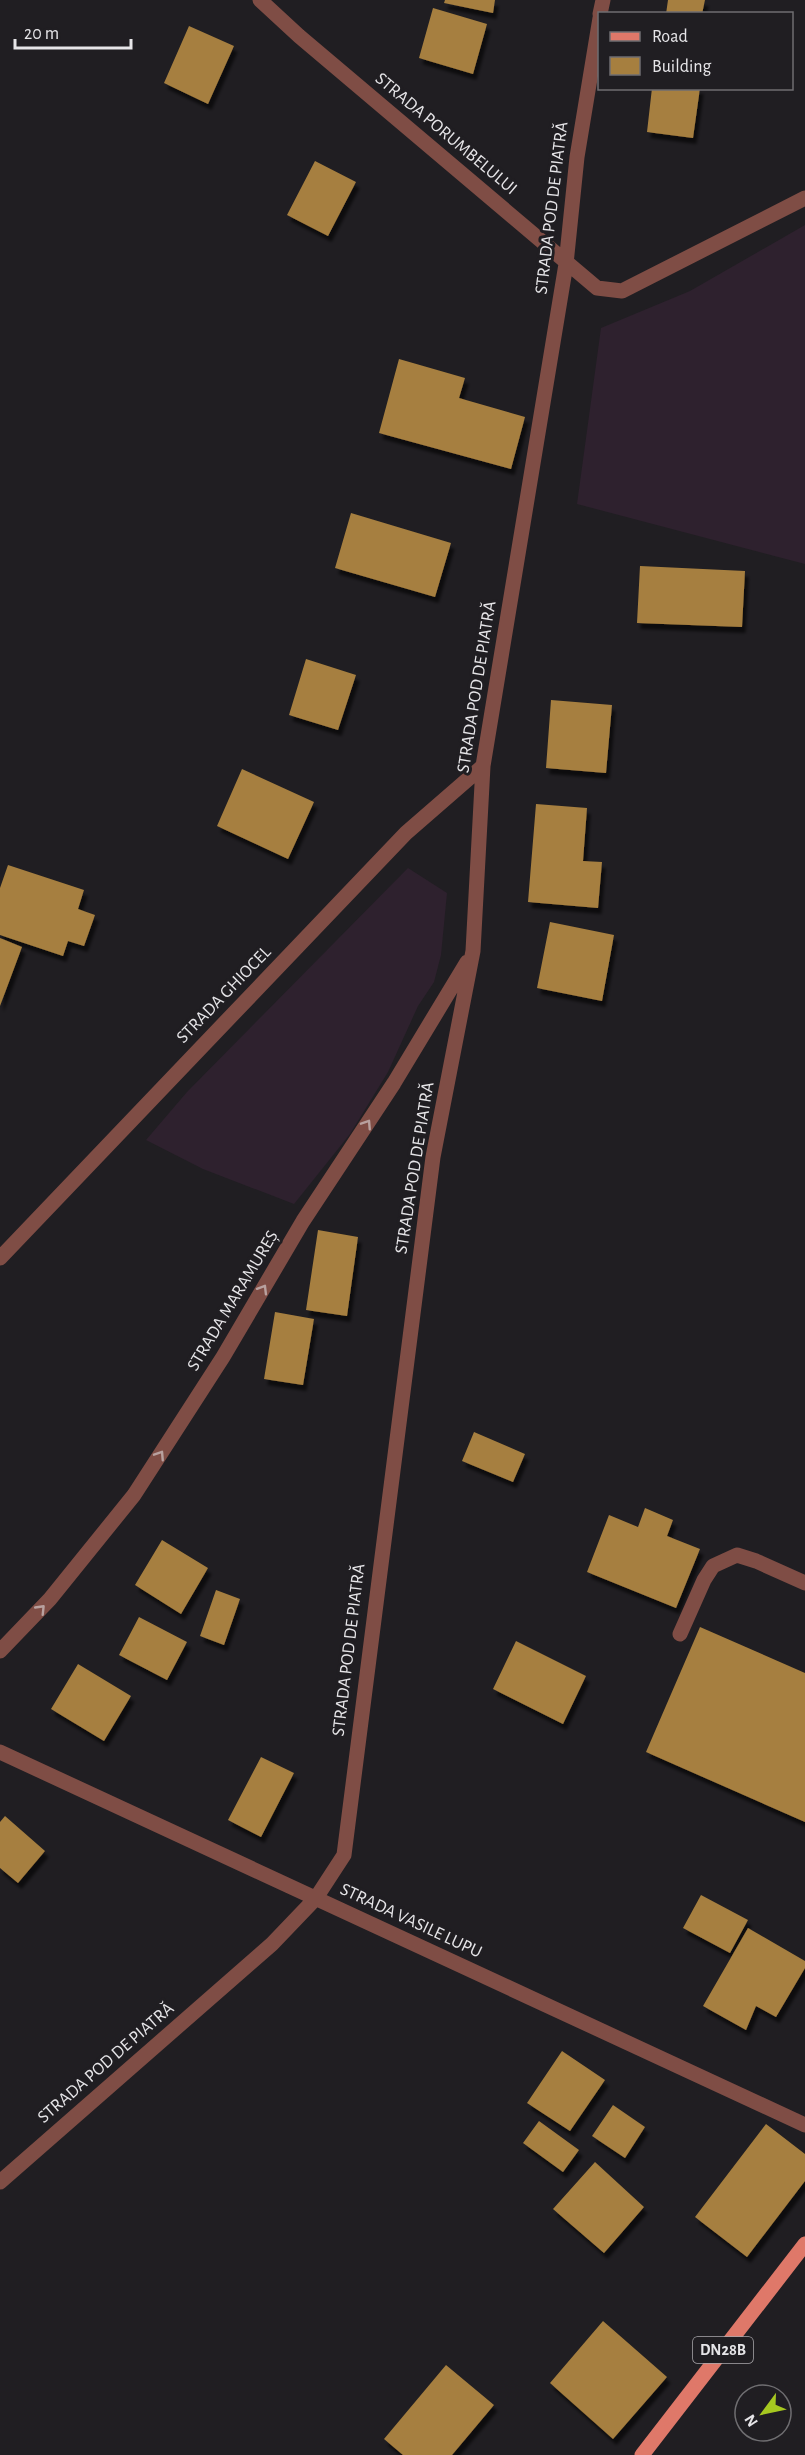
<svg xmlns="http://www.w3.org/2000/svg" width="805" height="2455" font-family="'Alegreya Sans',sans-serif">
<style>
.industrial{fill:#2e212e}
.building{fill:#a67f3f;filter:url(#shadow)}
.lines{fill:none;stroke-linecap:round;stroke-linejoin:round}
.lane{stroke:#7f4d45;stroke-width:15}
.street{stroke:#7f4d45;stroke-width:15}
.primary{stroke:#df7869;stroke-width:15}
.oneway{stroke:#b8a19f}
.labels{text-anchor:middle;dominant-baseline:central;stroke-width:6;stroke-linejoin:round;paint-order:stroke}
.shield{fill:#201e22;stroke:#aba9ad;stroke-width:1.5}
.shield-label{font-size:16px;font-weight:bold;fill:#e6e5e8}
.street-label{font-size:18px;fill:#e6e5e8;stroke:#201e22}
</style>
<defs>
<filter id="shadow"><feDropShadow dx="3.5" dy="6" stdDeviation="1.5" flood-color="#0009"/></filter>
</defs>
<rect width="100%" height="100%" fill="#201e22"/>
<path class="industrial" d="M805 225V564L577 504 601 328 690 291Z
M408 868 447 893 441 955 434 982 418 1006 388 1072 350 1134 294 1204 203 1169 146 1140 187 1092Z"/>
<path class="building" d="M445 0H495L493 13 444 3Z
M668 0H705L702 14H666Z
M433 8 487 24 473 74 419 58Z
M189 26 234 46 208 104 164 83Z
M652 88H700L693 138 647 132Z
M315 161 356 182 328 236 287 215Z
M399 359 465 378 459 398 525 417 511 469 379 433Z
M351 513 451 543 435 597 335 568Z
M640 566 745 571 742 627 637 623Z
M306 659 356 675 338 730 289 715Z
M551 700 612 705 606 773 546 768Z
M242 769 314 802 288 859 217 826Z
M536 804 587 808 583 861 602 862 598 908 528 902Z
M8 865 84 890 78 909 95 915 84 946 68 941 63 956 0 935V888Z
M550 922 614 935 602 1001 537 988Z
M0 938 22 947 0 1006Z
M318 1230 358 1237 347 1316 306 1310Z
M275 1312 314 1319 303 1385 264 1379Z
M474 1432 525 1454 513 1482 462 1461Z
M645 1508 673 1520 667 1536 700 1549 676 1608 587 1572 609 1515 638 1527Z
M162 1540 208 1568 181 1614 135 1585Z
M216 1590 240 1599 224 1645 200 1636Z
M139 1617 187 1642 167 1680 119 1655Z
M700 1627 805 1673V1822L646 1752Z
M516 1641 586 1676 563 1724 493 1689Z
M78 1664 131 1696 104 1741 51 1709Z
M261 1757 294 1773 261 1837 228 1820Z
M5 1816 45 1851 18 1883 0 1868V1822Z
M701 1895 748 1920 730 1953 683 1928Z
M748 1928 805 1961V1968L776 2017 756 2006 746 2030 703 2006Z
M562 2051 605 2080 570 2131 527 2103Z
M613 2105 645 2127 625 2158 592 2136Z
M539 2121 579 2150 563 2172 523 2143Z
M766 2124 805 2154V2181L747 2257 695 2217Z
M595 2162 644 2207 604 2253 553 2209Z
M603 2321 667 2377 613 2439 550 2383Z
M446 2365 494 2405 452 2455H403L384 2439Z"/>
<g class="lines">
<path class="lane" d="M680 1634 704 1580 713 1566 737 1555 756 1561 805 1583"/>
<path class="street" d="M260 0 299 36 597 288 622 291 805 198
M600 14 603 0
M0 1258 406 833 483 766
M0 1651 50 1599 134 1495 223 1357 303 1221 394 1083 467 962
M0 1752 805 2125
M0 2182 272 1944 316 1898 344 1855 433 1157 473 951 483 766 566 264 577 157 600 18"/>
<path class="primary" d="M642 2455 805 2244"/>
</g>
<defs><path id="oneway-chevron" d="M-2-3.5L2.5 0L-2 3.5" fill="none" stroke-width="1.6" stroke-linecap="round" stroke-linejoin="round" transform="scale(1.5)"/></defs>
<g class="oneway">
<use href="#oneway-chevron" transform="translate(367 1124) rotate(-57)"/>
<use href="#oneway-chevron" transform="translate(263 1289) rotate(-59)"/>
<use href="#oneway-chevron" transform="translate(160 1455) rotate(-57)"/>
<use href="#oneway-chevron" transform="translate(41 1609) rotate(-46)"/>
</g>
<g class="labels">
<rect class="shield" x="693" y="2337" width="60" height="26" rx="4.5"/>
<g class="shield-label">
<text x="723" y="2350">DN28B</text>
</g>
<g class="street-label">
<text transform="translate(446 134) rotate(40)">STRADA PORUMBELULUI</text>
<text transform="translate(552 208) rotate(-83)">STRADA POD DE PIATRĂ</text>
<text transform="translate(477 687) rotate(-81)">STRADA POD DE PIATRĂ</text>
<text transform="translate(224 995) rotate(-46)">STRADA GHIOCEL</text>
<text transform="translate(415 1168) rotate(-81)">STRADA POD DE PIATRĂ</text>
<text transform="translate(233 1301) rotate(-59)">STRADA MARAMUREȘ</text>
<text transform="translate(349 1650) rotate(-83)">STRADA POD DE PIATRĂ</text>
<text transform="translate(411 1921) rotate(25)">STRADA VASILE LUPU</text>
<text transform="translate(106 2063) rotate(-41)">STRADA POD DE PIATRĂ</text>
</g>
</g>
<rect x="598" y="12" width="195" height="78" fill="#201e22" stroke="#6f6e71" stroke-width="1.5"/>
<rect x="610" y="32" width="30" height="9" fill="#df7869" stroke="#6f6e71" stroke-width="1.5"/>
<text x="652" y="42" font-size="18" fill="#e6e5e8">Road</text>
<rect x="610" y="57" width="30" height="18" fill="#a67f3f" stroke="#6f6e71" stroke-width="1.5"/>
<text x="652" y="72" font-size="18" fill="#e6e5e8">Building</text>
<g transform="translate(763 2413) rotate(237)"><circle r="28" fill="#201e22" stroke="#6f6e71" stroke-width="1.5"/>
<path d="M0-4.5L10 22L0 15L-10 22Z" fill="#a6c820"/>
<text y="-9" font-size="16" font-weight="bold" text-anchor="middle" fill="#e6e5e8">N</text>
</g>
<path d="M15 39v9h116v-9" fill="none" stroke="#e6e5e8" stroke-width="3"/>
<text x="24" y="39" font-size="18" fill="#e6e5e8" stroke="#201e22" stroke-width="4.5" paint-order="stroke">20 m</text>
</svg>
